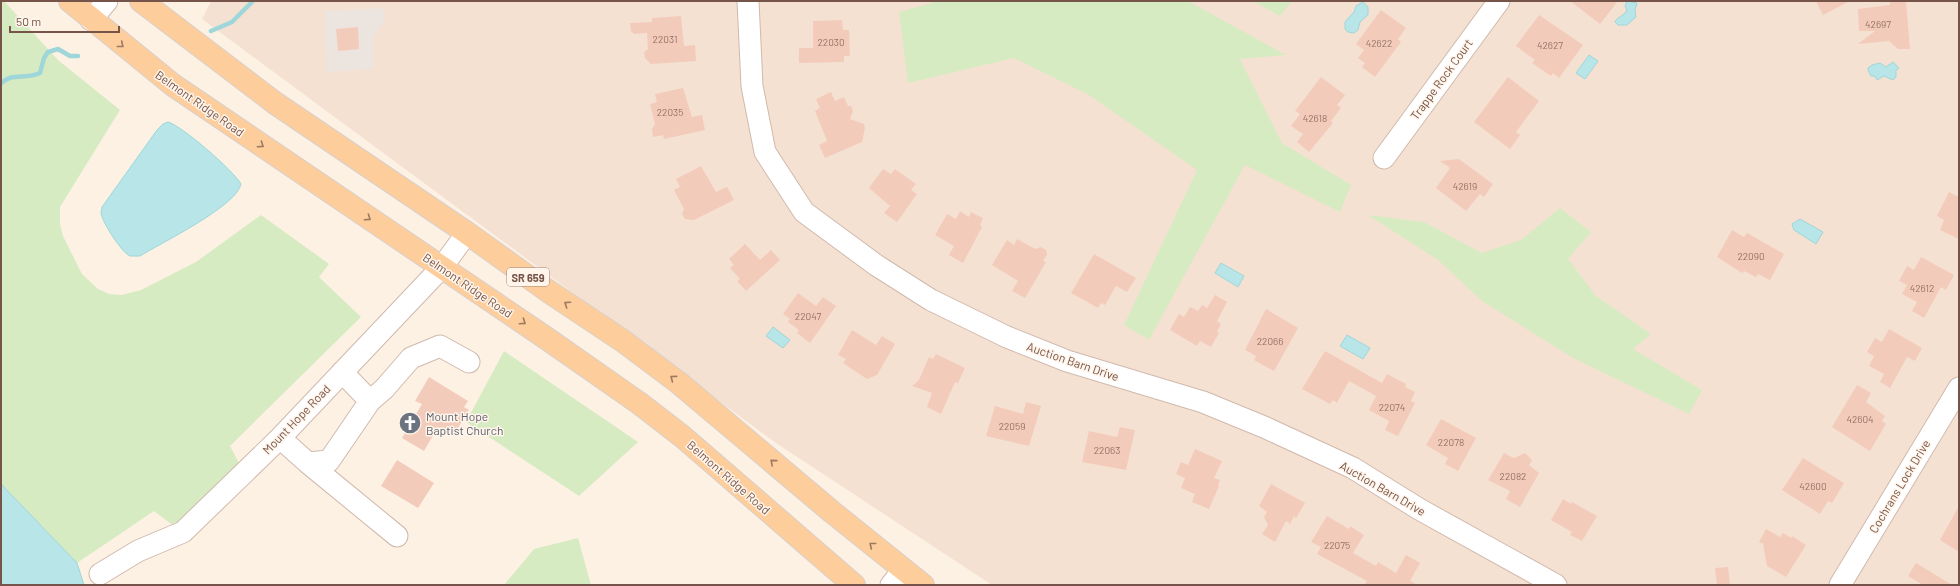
<svg xmlns="http://www.w3.org/2000/svg" width="1960" height="586" font-family="Barlow,sans-serif">
<style>
.residential{fill:#f5e1d2}
.industrial{fill:#ece4df}
.green{fill:#d7ebc2}
.water{fill:#b8e5e7;stroke:#9ed6d9}
.lines{fill:none;stroke-linecap:round;stroke-linejoin:round}
.stream{stroke:#9ed6d9;stroke-width:4.5}
.building{fill:#f3cbbb}
.minor-casing{stroke:#d0b9ad;stroke-width:23}
.major-casing{stroke:#d9cfcc;stroke-width:24}
.minor{stroke:#fff;stroke-width:21}
.major{stroke:#fdce9b;stroke-width:22}
.oneway{stroke:#9e7962}
.labels{text-anchor:middle;dominant-baseline:central;stroke-width:3;stroke-linejoin:round;paint-order:stroke}
.number-label{font-size:10px;fill:#957266}
.shield{fill:#fff5eb;stroke:#9f847a;stroke-width:1}
.shield-label{font-size:11px;font-weight:bold;fill:#765449}
.street-label{font-size:12px;fill:#765449;stroke:#fff5eb}
.worship-label{font-size:12px;fill:#5b616d;stroke:#fff5eb;text-anchor:start}
</style>
<rect width="100%" height="100%" fill="#fdf1e4"/>
<path class="residential" d="M211 1H1959V585H992L776 443 202 19Z"/>
<path class="industrial" d="M384 8 385 22 377 31 373 40 374 69 327 72 324 11Z"/>
<path class="green" d="M4 1 58 60 120 110 60 207V224L63 236 82 274 98 289 109 294 121 295 141 290 196 262 261 215 329 264 319 277 361 317 230 446 241 467 175 527 154 511 77 563 1 484V2Z
M939 1H1188L1286 55 1240 59 1282 143 1351 185 1340 212 1245 165 1149 340 1124 325 1197 170 1089 95 1014 58 908 83 899 12Z
M1253 1H1292L1280 16Z
M1560 208 1591 232 1568 259 1596 296 1651 334 1633 349 1702 390 1689 414 1573 358 1482 301 1438 260 1368 215 1424 222 1482 253 1521 240Z
M504 351 638 442 579 496 466 422Z
M578 538 591 585H504L534 549Z"/>
<path class="water" d="M1627 1 1637 3 1635 10 1636 17 1627 25H1618L1615 22C1617 17 1624 16 1627 10L1625 6Z
M1363 2 1368 7V15L1360 22 1358 30 1354 33 1348 32 1345 29V22L1354 12 1356 6Z
M1589 55 1598 61 1585 79 1576 73Z
M1893 62 1899 68 1896 70V77L1893 80 1884 76 1877 80 1875 76H1871L1868 70V68L1872 65 1880 63 1886 67Z
M168 122C182 126 233 170 241 184 237 206 161 243 140 256H130C122 253 102 222 101 213 101 212 102 208 102 207L157 130 163 124Z
M1800 219 1823 232 1816 244 1794 230 1792 224Z
M1221 263 1244 276 1238 287 1215 273Z
M773 327 790 340 783 348 766 336Z
M1347 335 1370 348 1363 359 1340 346Z
M1 484 77 563 84 585H1Z"/>
<g class="lines">
<path class="stream" d="M211 31 232 22 253 1
M1 83C13 72 25 80 40 73L44 58 48 52 58 49 70 56H78"/>
</g>
<path class="building" d="M1570 1H1618L1600 24Z
M1816 1H1850L1823 15Z
M1890 1H1906L1910 49H1898L1889 41 1858 44 1875 31H1859L1858 9 1890 5Z
M1381 10 1406 28 1398 39 1401 42 1375 77 1362 67 1365 63 1358 58 1364 50 1356 44Z
M1539 15 1583 45 1559 78 1553 73 1551 76 1532 63 1535 60 1516 46Z
M681 16 684 46 695 45 696 61 651 64 645 58 644 52 648 49 647 33 634 34 631 31 630 23 652 22V18Z
M842 20 843 30H849L850 56H844V62L799 63V48H813V21Z
M358 27 359 49 338 51 336 29Z
M1321 77 1345 95 1337 105 1341 108 1331 121 1333 123 1309 152 1297 142 1303 134 1291 126 1300 114 1295 111Z
M1508 77 1539 101 1516 132 1520 135 1510 149 1474 122Z
M683 88 692 117 702 115 705 130 664 139 663 135 653 137 652 129 655 124 650 104 657 102 655 94Z
M831 92 835 101 844 97 848 106H851L853 111 850 119 864 124 865 128 862 142 825 158 819 145 827 141 815 111 820 108 816 99Z
M1459 159 1493 184 1484 197 1480 194 1466 211 1436 188 1450 168 1440 161Z
M701 166 716 192 727 187 734 200 694 220 685 219 682 214 684 209 674 190 680 187 676 179Z
M883 169 891 174 895 169 916 184 911 190 917 194 897 222 884 213 890 206 869 188Z
M1949 192 1959 197V239L1940 230 1944 220 1937 216Z
M960 211 969 217 971 212 983 218 980 225 982 227 963 263 949 255 954 246 935 235 947 214 956 219Z
M1732 230 1744 237 1747 233 1784 254 1770 280 1758 274 1756 277 1744 271 1742 273 1717 257Z
M1017 239 1035 249 1041 247 1046 250 1047 255 1043 261 1046 262 1025 298 1012 291 1018 281 992 265 1007 240 1014 245Z
M745 244 760 260 771 250 780 260 746 291 737 281 740 279 730 268 734 265 729 259Z
M1094 254 1136 278 1127 292 1116 286 1105 305 1101 303 1098 308 1071 293Z
M1921 257 1954 275 1946 290 1941 287 1924 318 1912 311 1917 302 1902 294 1907 285 1899 281 1907 266 1914 270Z
M798 293 816 306 823 297 836 306 810 343 797 333 799 330 788 322 790 319 783 314Z
M1215 295 1227 302 1217 321 1221 324 1217 332 1219 333 1211 347 1200 341 1197 346 1170 330 1179 314 1184 317 1190 307 1198 311 1202 305 1207 308Z
M1266 309 1298 328 1274 371 1254 360 1256 356 1245 350Z
M1889 329 1922 348 1915 361 1907 357 1890 388 1880 382 1884 374 1869 366 1874 356 1867 352 1875 338 1882 342Z
M852 330 876 345 882 336 895 344 877 375 867 379 843 363 846 359 838 355Z
M1325 351 1382 383 1387 374 1406 384 1405 387 1415 392 1411 401 1415 403 1398 436 1385 430 1389 421 1369 410 1376 396 1349 381 1337 403 1333 400 1330 404 1302 389Z
M936 354 965 368 958 383 955 382 941 414 927 407 932 393 912 386 919 380 929 357 933 359Z
M429 377 468 401 464 407 469 410 453 436 438 427 424 451 402 438 422 404 415 401Z
M1857 385 1871 393 1866 402 1885 416 1882 421 1886 424 1870 451 1832 427Z
M1026 402 1041 406 1029 446 986 436 995 406 1023 414Z
M1441 419 1476 438 1458 471 1445 464 1448 458 1426 445Z
M1120 427 1135 430 1126 470 1082 462 1089 431 1117 437Z
M1195 449 1222 461 1214 478 1220 480 1218 485 1219 486 1209 509 1192 502 1195 494 1181 488 1185 478 1176 474 1181 462 1188 465Z
M1504 453 1514 458 1525 453 1532 460 1529 465 1539 473 1520 507 1506 499 1510 491 1488 480Z
M1803 458 1844 483 1832 503 1828 501 1820 514 1782 490Z
M397 460 434 483 418 508 381 486Z
M1271 484 1305 503 1296 518 1294 516 1290 524 1286 521 1275 542 1262 534 1268 525 1264 517 1267 512 1259 506Z
M1563 499 1571 504 1572 502 1597 516 1582 541 1570 535 1572 532 1551 520Z
M1959 506V552L1940 540Z
M1327 516 1349 529 1350 526 1364 535 1353 553 1376 566 1378 562 1396 573 1406 555 1420 563 1410 581 1418 585H1364L1367 581 1317 554 1321 547 1311 542Z
M1766 529 1780 537 1783 533 1791 538 1792 536 1806 545 1786 577 1767 566 1763 544 1759 542Z
M1916 563 1952 585H1923L1908 576Z
M1728 567 1730 585H1717L1715 568Z"/>
<g class="lines">
<g class="minor-casing">
<path id="minor" d="M748 1 752 86 765 152 804 212 876 265 931 300 1007 337 1067 361 1203 402 1264 427 1353 468 1419 509 1556 585
M91 20 107 1
M1384 158 1499 1
M370 401 384 389 411 358 440 346 469 362
M280 438 308 463 329 461 370 401 342 372
M308 463 397 536
M100 574 138 551 183 532 280 438 442 267 467 233
M891 585 903 570
M1840 585 1959 388"/>
</g>
<g class="major-casing">
<path id="major" d="M70 1 173 85 546 338 639 403 683 437 854 585
M141 1 275 103 467 233 548 291 623 341 679 383 832 512 923 585"/>
</g>
<use href="#minor" class="minor"/>
<use href="#major" class="major"/>
</g>
<defs><path id="oneway-chevron" d="M-2-3.5L2.5 0L-2 3.5" fill="none" stroke-width="1.6" stroke-linecap="round" stroke-linejoin="round"/></defs>
<g class="oneway">
<use href="#oneway-chevron" transform="translate(121 45) rotate(39)"/>
<use href="#oneway-chevron" transform="translate(261 145) rotate(34)"/>
<use href="#oneway-chevron" transform="translate(368 218) rotate(34)"/>
<use href="#oneway-chevron" transform="translate(567 304) rotate(-146)"/>
<use href="#oneway-chevron" transform="translate(523 322) rotate(34)"/>
<use href="#oneway-chevron" transform="translate(673 378) rotate(-143)"/>
<use href="#oneway-chevron" transform="translate(773 462) rotate(-139)"/>
<use href="#oneway-chevron" transform="translate(872 545) rotate(-141)"/>
</g>
<defs>
<g id="church-disc" transform="scale(1.15)"><circle r="9.5" fill="#6b7280" stroke="#fff5eb"/><path d="M-1.2-6h2.4v3.5h3.3v2.4h-3.3V6h-2.4V-.1h-3.3v-2.4h3.3Z" fill="#fff"/></g>
</defs>
<g fill-rule="evenodd">
<use href="#church-disc" x="410" y="423"/>
</g>
<g class="labels">
<g class="number-label">
<text x="1878" y="24">42697</text>
<text x="665" y="39">22031</text>
<text x="831" y="42">22030</text>
<text x="1379" y="43">42622</text>
<text x="1550" y="45">42627</text>
<text x="670" y="112">22035</text>
<text x="1315" y="118">42618</text>
<text x="1465" y="186">42619</text>
<text x="1751" y="256">22090</text>
<text x="1922" y="288">42612</text>
<text x="808" y="316">22047</text>
<text x="1270" y="341">22066</text>
<text x="1392" y="407">22074</text>
<text x="1860" y="419">42604</text>
<text x="1012" y="426">22059</text>
<text x="1451" y="442">22078</text>
<text x="1107" y="450">22063</text>
<text x="1513" y="476">22082</text>
<text x="1813" y="486">42600</text>
<text x="1337" y="545">22075</text>
</g>
<rect class="shield" x="507" y="268" width="42" height="18" rx="3"/>
<g class="shield-label">
<text x="528" y="277">SR 659</text>
</g>
<g class="street-label">
<text transform="translate(1441 79) rotate(-54)">Trappe Rock Court</text>
<text transform="translate(200 103) rotate(35)">Belmont Ridge Road</text>
<text transform="translate(468 285) rotate(34)">Belmont Ridge Road</text>
<text transform="translate(1073 361) rotate(19)">Auction Barn Drive</text>
<text transform="translate(296 419) rotate(-46)">Mount Hope Road</text>
<text transform="translate(729 477) rotate(41)">Belmont Ridge Road</text>
<text transform="translate(1899 486) rotate(-59)">Cochrans Lock Drive</text>
<text transform="translate(1383 488) rotate(30)">Auction Barn Drive</text>
</g>
<g class="worship-label">
<text x="426" y="416">Mount Hope<tspan x="426" dy="14">Baptist Church</tspan></text>
</g>
</g>
<rect width="1960" height="586" fill="none" stroke="#765449" stroke-width="4"/>
<path d="M10 26v6h109v-6" fill="none" stroke="#765449" stroke-width="2"/>
<text x="16" y="26" font-size="12" fill="#765449" stroke="#fff5eb" stroke-width="3" paint-order="stroke">50 m</text>
</svg>
